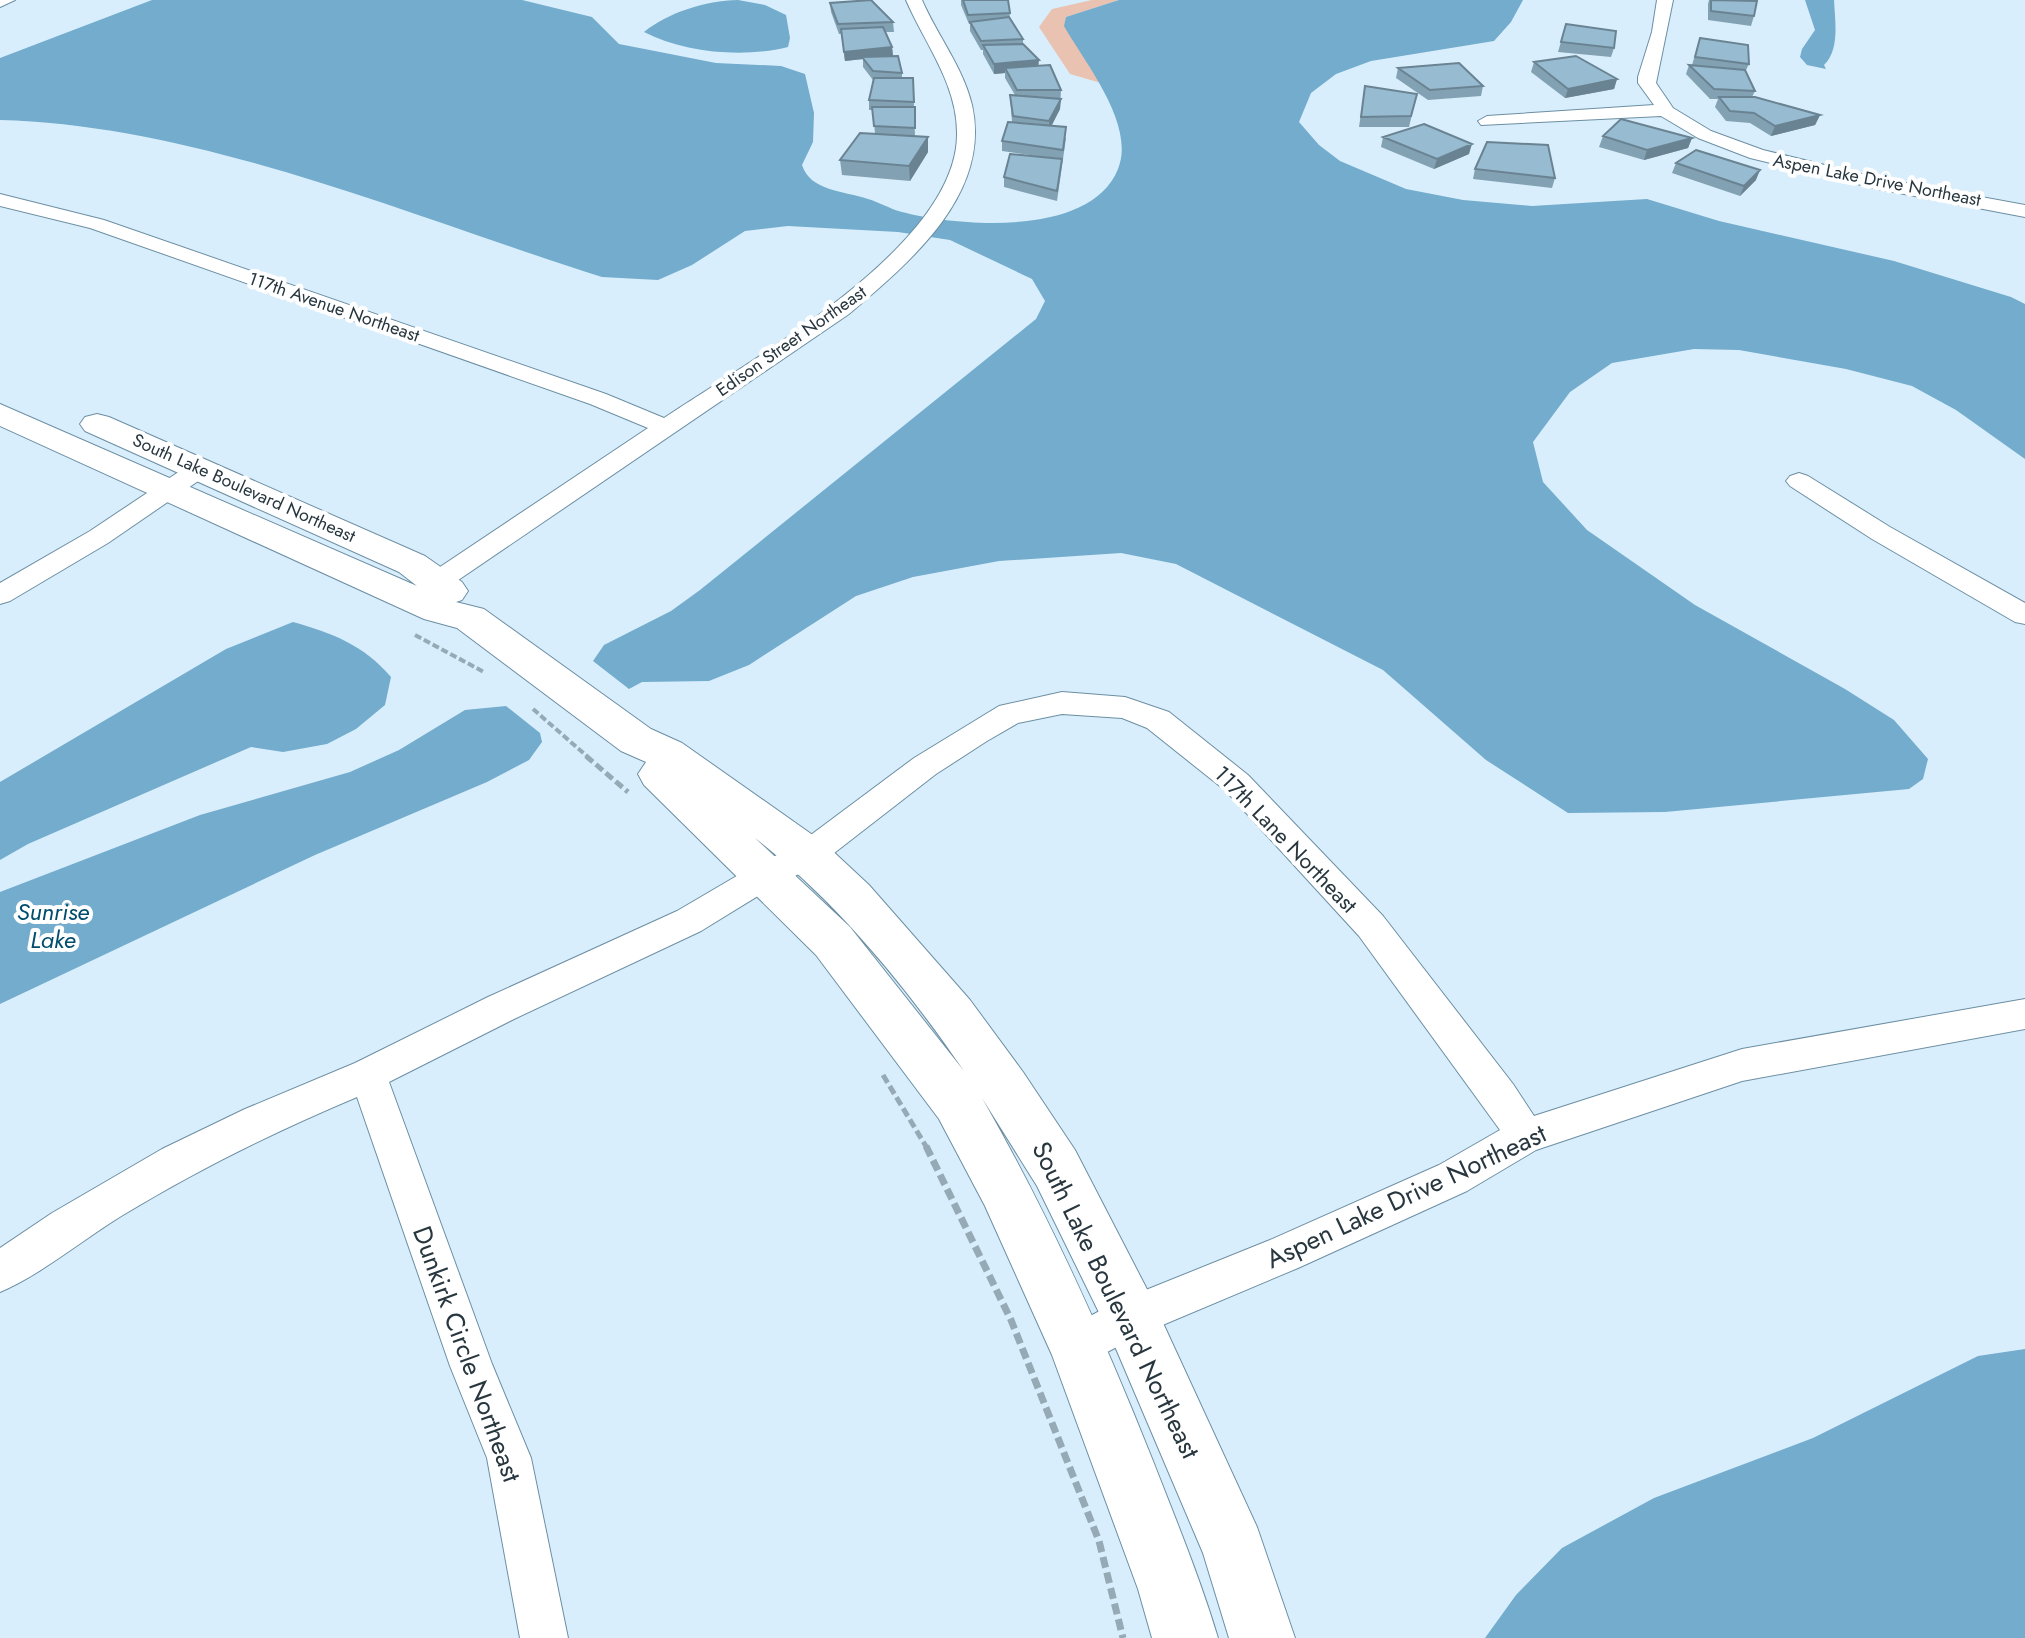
<svg xmlns="http://www.w3.org/2000/svg" width="2025" height="1638" font-family="Jost,sans-serif">
<style>
.green{fill:#eac2b1}
.water{fill:#73accc}
.lines{fill:none;stroke-linecap:round;stroke-linejoin:round}
.street-casing{stroke:#6c8fa3;stroke-width:2}
.secondary-casing{stroke:#6c8fa3;stroke-width:2}
.path-far2{stroke:#96aab5;stroke-width:4;stroke-dasharray:7 3;stroke-linecap:butt}
.path-far1{stroke:#96aab5;stroke-width:5;stroke-dasharray:9 4;stroke-linecap:butt}
.path{stroke:#96aab5;stroke-width:7;stroke-dasharray:11 5;stroke-linecap:butt}
.street{fill:#fff;fill-rule:evenodd}
.secondary{fill:#fff;fill-rule:evenodd}
.wall{fill:#82a1b3}
.shaded-wall{fill:#6a8392}
.building{fill:#97bbd0;stroke:#6a8392;stroke-width:2}
.labels{text-anchor:middle;dominant-baseline:central;stroke-width:8;stroke-linejoin:round;paint-order:stroke}
.far-street-label{font-size:18px;fill:#28373f;stroke:#fff}
.street-label{font-size:22px;fill:#28373f;stroke:#fff}
.water-label{font-size:24px;font-style:italic;fill:#004d6d;stroke:#fff}
.near-street-label{font-size:26px;fill:#28373f;stroke:#fff}
</style>
<rect width="100%" height="100%" fill="#d8eefc"/>
<path class="green" d="M1092 0H1119L1066 17 1065 26 1101 83 1070 74 1039 27 1052 9Z"/>
<path class="water" d="M152 0H522L592 17 619 44 716 63 781 66 805 74 814 113 813 142 802 165C810 191 844 191 868 199 879 202 890 209 902 212 960 227 1091 237 1118 169 1136 125 1085 63 1064 26L1066 17 1119 0H1523L1511 22 1494 41 1371 61 1336 74 1311 93 1299 122 1319 145 1340 161 1406 189 1463 200 1532 206 1647 199 1719 221 1894 261 2011 297 2025 304V459L1956 410 1912 386 1846 369 1739 350 1694 349 1612 363 1570 392 1533 442 1543 482 1587 530 1695 605 1845 689 1894 720 1928 759 1923 779 1909 789 1665 812 1568 813 1486 760 1383 670 1176 564 1121 553 999 561 913 577 856 596 749 665 709 681 642 682 629 689 593 661 604 645 671 611 700 590 1036 319 1045 301 1032 279 950 240 898 232 788 226 745 231 692 265 658 280 602 277C412 217 200 125 0 120V58Z
M738 0 765 5 786 15 790 38 788 47C744 58 684 53 644 32 669 12 705 1 738 0Z
M1805 0H1834C1835 22 1840 49 1824 65L1826 69 1807 65 1800 57 1802 49 1815 30Z
M293 622C332 633 364 645 391 677L385 705 356 729 327 744 283 752 251 747 28 844 0 860V782L226 649Z
M506 706 540 733 542 742 529 760 487 782 315 855 0 1004V892L200 815 350 772 399 750 465 710Z
M2025 1349V1638H1485L1516 1595 1562 1548 1654 1498 1813 1438 1978 1356Z"/>
<g class="lines">
<g class="street-casing">
<path id="street" d="M0 0H15L0 7Z
M906 0H922C937 35 963 67 972 105 992 194 910 262 849 314L448 587 438 590 428 587 424 581 428 575 648 428 590 404 90 228 0 206V194L104 220 606 394 664 418C748 361 956 248 957 135 958 85 925 44 906 0Z
M1657 0H1673L1656 83 1673 108 1711 131 1763 150 1878 178 2025 205V217L1878 189 1750 158 1698 138 1661 116 1481 125 1478 121 1487 116 1654 105 1638 83V77L1652 32Z
M198 463 207 465 210 470 207 475 108 543 10 601 0 604V583L90 531 189 465Z
M1799 473 1808 476 1890 527 2025 603V624L2015 622 1872 539 1790 486 1786 481 1790 476Z
M1062 692 1125 697 1169 712 1248 775 1383 916 1513 1084 1534 1116 1742 1049 2025 999V1029L1742 1081 1536 1150 1467 1191 1298 1268 1146 1332 1078 1367 1063 1361 1057 1346 1063 1331 1116 1302 1270 1240 1439 1165 1500 1130 1359 936 1226 791 1147 728 1122 718 1062 714 1018 723 987 741 936 774 820 864 776 885 701 931 514 1019 389 1082 492 1364 531 1458 568 1638H520L487 1458 450 1366 357 1097C276 1131 199 1169 123 1215 85 1238 39 1276 0 1292V1248L52 1213 162 1149 245 1109 355 1063 488 997 677 911 752 867 796 846 914 758 999 706Z"/>
</g>
<g class="secondary-casing">
<path id="secondary" d="M0 404 417 586 399 572 85 431 80 424 85 417 97 414 109 417 425 556 462 582 468 591 462 600 456 602 484 609 651 729 682 743 824 843 869 885 970 1000 1023 1072 1075 1150 1151 1297 1257 1527 1295 1638H1229L1203 1553 1111 1337 1037 1186 982 1098C1049 1215 1103 1335 1153 1461 1176 1520 1200 1578 1218 1638H1152L1138 1589 1052 1355 985 1206 939 1119 816 955 644 785 638 774 646 762 621 751 457 628 424 619 0 426ZM755 838C837 902 905 985 964 1071L850 927Z"/>
</g>
<path class="path-far2" d="M415 635 484 672
M533 709 589 758"/>
<path class="path-far1" d="M586 756 628 792
M883 1075 927 1148"/>
<path class="path" d="M926 1146 1011 1320 1099 1541 1123 1638"/>
<use href="#street" class="street"/>
<use href="#secondary" class="secondary"/>
</g>
<path class="wall" d="M961 0H1008L1010 18 1023 39V44L1038 66 1061 90 1060 109 1051 126 1066 138 1057 201 1004 187V177L1037 156 1002 151V141L1012 122 1010 95H1015L1005 78V73L994 74 983 54V50H981L970 31V24H969L961 5Z
M1709 0H1753L1754 16 1751 26 1708 20V4Z
M830 3 893 22 894 32H885L892 47 893 56 902 73V78H913L915 137H928V152L910 181 842 175 840 160 875 134 873 110H869V100L873 80 863 67V59L845 61 841 34H839L831 12Z
M1566 24 1614 48 1611 57 1558 52Z
M1700 38 1749 64 1745 72 1755 91 1752 97 1820 115 1815 125 1771 136 1750 123 1726 121 1715 107 1718 99H1710L1686 74 1689 65H1692Z
M1534 62 1617 79 1614 89 1565 98 1531 72Z
M1398 68 1483 86 1481 96 1428 100 1396 78Z
M1365 86 1417 94 1409 127H1359Z
M1603 136 1692 138 1688 148 1644 160 1599 147Z
M1383 137 1469 154 1434 169 1381 147Z
M1676 163 1756 180 1740 196 1672 173Z
M1475 169 1555 178 1552 188 1473 179Z"/>
<path class="shaded-wall" d="M892 47 893 56 862 57 863 59 845 61 844 52Z
M1039 60 1038 70 1005 68V73L994 74V64Z
M1617 79 1614 89 1565 98 1568 89Z
M1061 99 1060 109 1049 131V121Z
M1820 115 1815 125 1771 136 1775 126Z
M928 137V152L910 181 909 166Z
M1692 138 1688 148 1644 160 1647 150Z
M1472 144 1469 154 1434 169 1437 159Z
M1760 170 1756 180 1740 196 1744 186Z"/>
<path class="building" d="M871 0 893 22 838 24 830 3Z
M963 0H1008L1010 13 968 15Z
M1711 0 1757 1 1754 16 1711 11Z
M1009 17 1023 39 981 41 970 22Z
M1566 24 1616 31 1614 48 1561 42Z
M883 27 892 47 844 52 841 29Z
M1700 38 1748 45 1749 64 1695 57Z
M1023 44 1039 60 994 64 983 45Z
M898 56 902 73 873 71 862 57Z
M1576 56 1617 79 1568 89 1534 62Z
M1459 63 1483 86 1430 90 1398 68Z
M1050 65 1061 90H1017L1005 68Z
M1689 65 1745 70 1755 91 1714 89Z
M874 78H913L914 102 869 100Z
M1365 86 1417 94 1411 116 1361 117Z
M1010 95 1061 99 1049 121 1013 116Z
M1719 97H1755L1820 115 1775 126 1754 113 1730 111Z
M872 107H915V128L874 126Z
M1621 119 1692 138 1647 150 1603 136Z
M1008 122 1066 127 1063 150 1002 141Z
M1424 124 1472 144 1437 159 1383 137Z
M860 133 928 137 909 166 840 160Z
M1487 142 1548 145 1555 178 1475 169Z
M1696 150 1760 170 1744 186 1676 163Z
M1010 154 1062 159 1057 191 1004 177Z"/>
<g class="labels">
<g class="far-street-label">
<text transform="translate(1877 180) rotate(11)">Aspen Lake Drive Northeast</text>
<text transform="translate(334 307) rotate(19)">117th Avenue Northeast</text>
<text transform="translate(791 341) rotate(-35)">Edison Street Northeast</text>
<text transform="translate(244 488) rotate(24)">South Lake Boulevard Northeast</text>
</g>
<g class="street-label">
<text transform="translate(1286 839) rotate(46)">117th Lane Northeast</text>
</g>
<g class="water-label">
<text x="53" y="911">Sunrise<tspan x="53" dy="28">Lake</tspan></text>
</g>
<g class="near-street-label">
<text transform="translate(1406 1196) rotate(-25)">Aspen Lake Drive Northeast</text>
<text transform="translate(1116 1300) rotate(64)">South Lake Boulevard Northeast</text>
<text transform="translate(467 1354) rotate(70)">Dunkirk Circle Northeast</text>
</g>
</g>
</svg>
